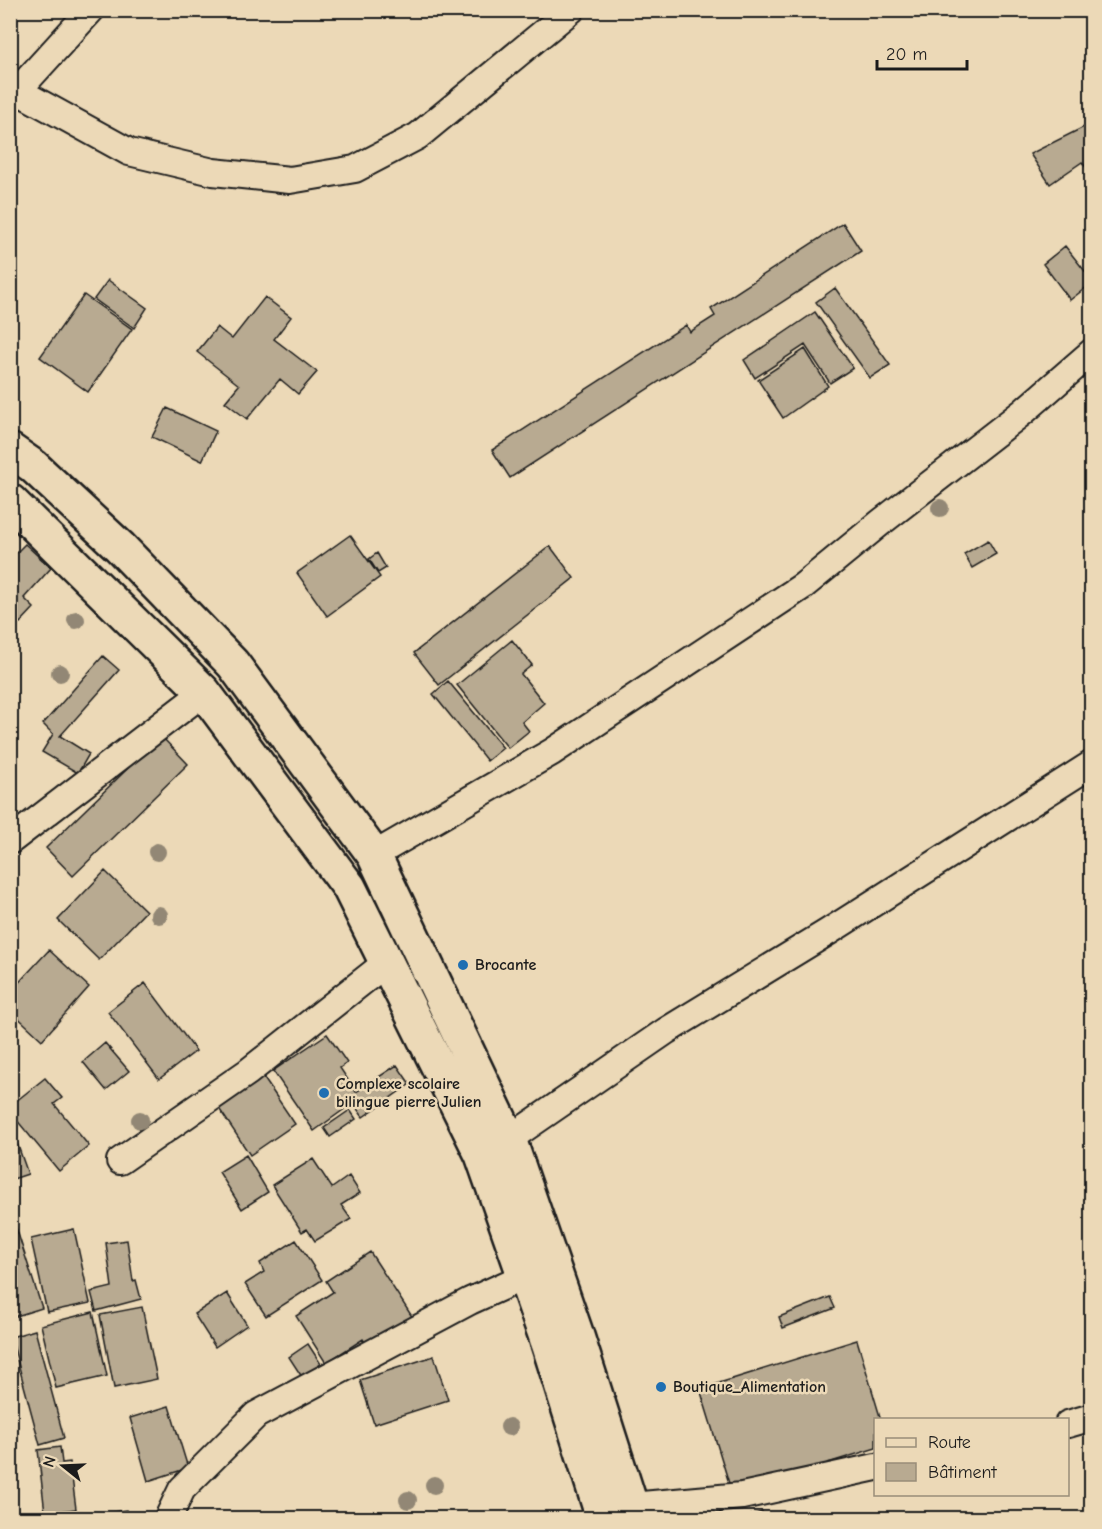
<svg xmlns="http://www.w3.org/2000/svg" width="1102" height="1529" font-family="'Comic Neue',sans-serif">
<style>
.building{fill:#b8aa91;stroke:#1c1c1c;stroke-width:1.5}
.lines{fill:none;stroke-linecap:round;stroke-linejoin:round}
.street-casing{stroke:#1c1c1c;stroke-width:30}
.secondary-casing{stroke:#1c1c1c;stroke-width:38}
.street{stroke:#ecd9b7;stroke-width:26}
.secondary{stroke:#ecd9b7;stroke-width:33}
.tree{fill:#928774}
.poi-dot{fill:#1f6fb2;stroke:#ecd9b7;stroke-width:2}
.labels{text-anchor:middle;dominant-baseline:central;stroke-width:5;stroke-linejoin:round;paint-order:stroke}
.poi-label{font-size:16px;font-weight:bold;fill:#1c1c1c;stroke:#ecd9b7;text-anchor:start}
</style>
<rect width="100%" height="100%" fill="#ecd9b7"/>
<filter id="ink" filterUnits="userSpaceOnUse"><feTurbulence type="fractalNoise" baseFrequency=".0167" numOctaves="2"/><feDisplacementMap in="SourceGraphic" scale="12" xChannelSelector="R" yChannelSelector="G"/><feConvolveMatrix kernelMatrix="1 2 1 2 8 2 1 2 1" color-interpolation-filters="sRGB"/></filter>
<g filter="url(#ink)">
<path class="building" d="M1092 123V176L1082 162 1050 184 1030 154Z
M843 223 861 251 510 478 492 450 686 325 690 332 715 316 711 309Z
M1065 246 1092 280V283L1070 300 1043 264Z
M108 280 147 308 134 328 94 299Z
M835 288 890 365 870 378 816 302Z
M84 295 132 329 88 392 40 357Z
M265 297 291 317 274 339 317 372 298 394 280 379 247 419 225 402 239 385 197 352 217 327 232 339Z
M815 312 853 368 830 383 805 345 755 378 744 360Z
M805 349 828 386 783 418 758 380Z
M167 408 216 431 202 461 152 437Z
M350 535 380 577 327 616 297 573Z
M988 540 996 554 972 568 964 554Z
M25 544 51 568 24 598 34 608 20 623 10 615V559Z
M550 546 574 578 439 685 414 653Z
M377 553 386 568 378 573 369 559Z
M512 640 532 665 521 674 544 703 522 722 529 731 508 748 457 685Z
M103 656 119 670 60 736 89 754 78 773 42 752 53 734 43 724Z
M448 681 503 748 487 761 433 694Z
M161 736 188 764 73 876 46 848Z
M105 871 146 911 99 960 58 920Z
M49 950 89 987 42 1040 10 1010V992Z
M145 983 196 1051 159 1079 108 1012Z
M327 1034 347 1063 340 1068 356 1092 397 1065 410 1084 363 1117 353 1103 314 1131 273 1071Z
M105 1043 129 1071 106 1090 83 1062Z
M263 1077 295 1124 250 1155 218 1107Z
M45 1078 62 1098 54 1104 89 1146 59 1171 10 1112V1106Z
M350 1110 356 1119 330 1137 324 1128Z
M10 1123 28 1174 10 1180Z
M246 1155 268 1192 242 1209 219 1172Z
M313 1159 332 1188 349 1176 360 1193 341 1205 351 1219 315 1241 307 1229 302 1232 272 1185Z
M12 1215 42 1308 10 1318V1216Z
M74 1229 90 1303 47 1312 31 1239Z
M127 1240 133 1281 136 1280 141 1299 96 1311 91 1292 112 1287 106 1243Z
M296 1240 322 1280 266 1316 245 1284 264 1272 260 1263Z
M370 1252 413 1318 368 1347 363 1339 326 1363 296 1316 333 1292 326 1281Z
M227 1293 247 1325 215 1347 194 1314Z
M830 1297 835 1308 783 1328 779 1317Z
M142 1307 157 1379 114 1388 100 1315Z
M93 1312 107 1376 56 1388 41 1325Z
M35 1330 64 1438 40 1445 11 1337Z
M857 1340 881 1420H876V1448L732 1493 700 1389Z
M308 1344 321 1364 302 1377 289 1357Z
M434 1356 448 1400 374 1424 360 1380Z
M169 1406 188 1468 148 1481 130 1418Z
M60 1447 62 1463 70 1462 76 1509 45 1513 38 1450Z
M715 1500 722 1518H692L689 1510Z
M126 1510 127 1518H72Z
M762 1512 764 1518H746V1517Z"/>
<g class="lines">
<g class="street-casing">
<path id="street" d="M10 83 16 90 129 152 213 172 290 180 355 169 418 136 571 10
M10 99 91 10
M10 841 204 692
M374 855 552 752 803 586 880 523 1023 412 1092 352
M509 1139 666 1031 828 932 1092 764
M120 1161 248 1072 386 963
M1068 1424 1092 1417
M631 1506 742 1496 876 1467
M168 1518 182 1489 256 1415 470 1301 523 1277"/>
</g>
<g class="secondary-casing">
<path id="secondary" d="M10 450 33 466 120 547 233 664 374 855 509 1139 576 1333 635 1518
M10 501 204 692 349 887 482 1155 549 1346 603 1518"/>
</g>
<use href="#street" class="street"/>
<use href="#secondary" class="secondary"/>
</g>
<g class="tree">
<circle cx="940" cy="508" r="9"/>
<circle cx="76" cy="620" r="9"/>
<circle cx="60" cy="673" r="9"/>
<circle cx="157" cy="852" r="9"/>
<circle cx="159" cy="915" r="9"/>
<circle cx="140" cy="1120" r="9"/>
<circle cx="509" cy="1427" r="9"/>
<circle cx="434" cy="1485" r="9"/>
<circle cx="408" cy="1500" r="9"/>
</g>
</g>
<g class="poi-dot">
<circle cx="463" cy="965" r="6"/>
<circle cx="324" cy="1093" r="6"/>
<circle cx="661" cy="1387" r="6"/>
</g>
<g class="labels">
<g class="poi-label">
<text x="475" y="965">Brocante</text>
<text x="336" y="1084">Complexe scolaire<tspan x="336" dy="18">bilingue pierre Julien</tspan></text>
<text x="673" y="1387">Boutique_Alimentation</text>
</g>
</g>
<rect width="1102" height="1529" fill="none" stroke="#ecd9b7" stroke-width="36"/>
<rect x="18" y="18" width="1066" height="1493" fill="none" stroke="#1c1c1c" stroke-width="2" filter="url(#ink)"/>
<rect x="874" y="1418" width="195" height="78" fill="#ecd9b7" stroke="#998d79" stroke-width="1.5"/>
<rect x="886" y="1438" width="30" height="9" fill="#ecd9b7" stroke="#998d79" stroke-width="1.5"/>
<text x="928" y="1448" font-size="18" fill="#1c1c1c">Route</text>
<rect x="886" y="1463" width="30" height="18" fill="#b8aa91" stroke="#998d79" stroke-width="1.5"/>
<text x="928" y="1478" font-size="18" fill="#1c1c1c">Bâtiment</text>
<g transform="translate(63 1466) rotate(288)" stroke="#ecd9b7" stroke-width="4.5" paint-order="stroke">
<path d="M0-4.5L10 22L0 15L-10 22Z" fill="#1c1c1c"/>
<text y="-9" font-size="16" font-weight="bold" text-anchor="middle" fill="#1c1c1c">N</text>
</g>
<path d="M877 60v9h90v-9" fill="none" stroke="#1c1c1c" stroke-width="3"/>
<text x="886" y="60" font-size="18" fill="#1c1c1c" stroke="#ecd9b7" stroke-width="4.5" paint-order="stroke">20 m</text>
</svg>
